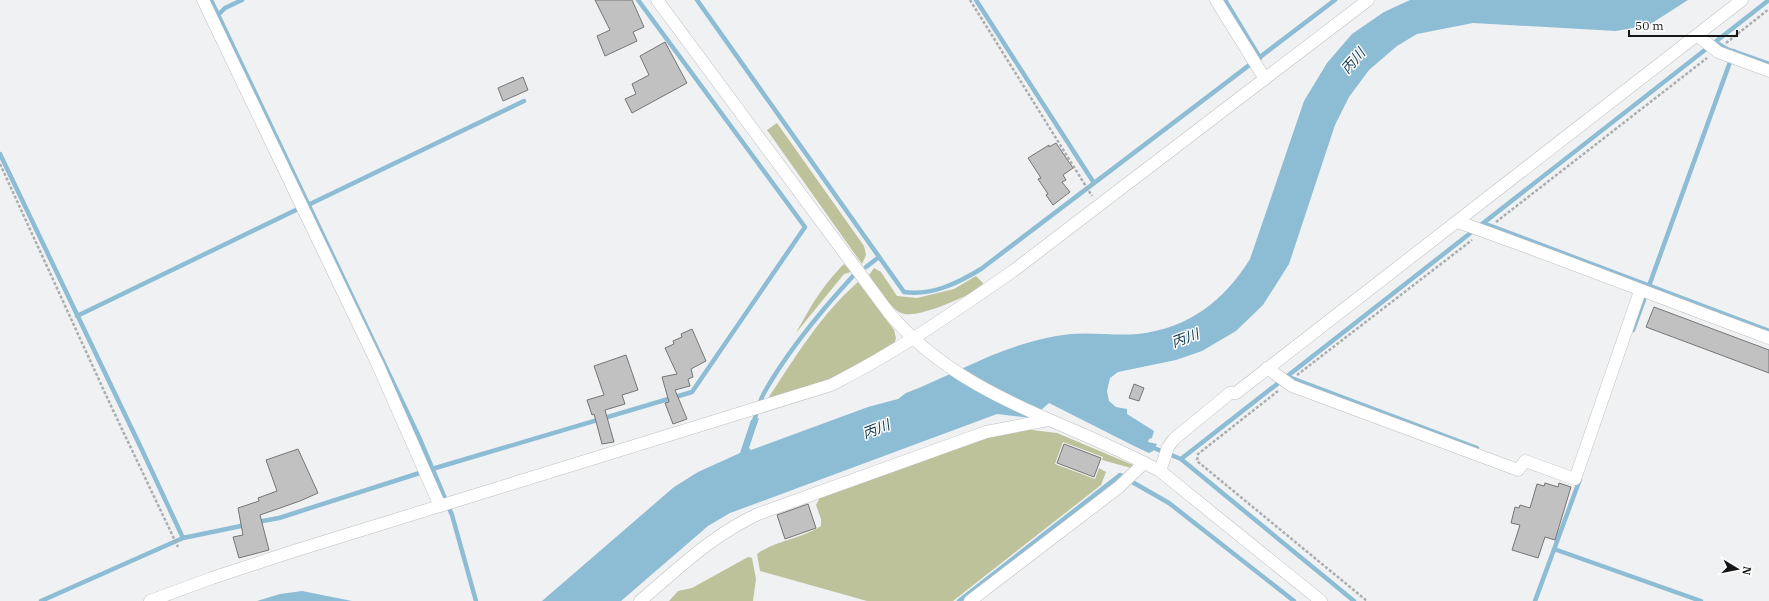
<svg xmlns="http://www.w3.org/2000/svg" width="1769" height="601" font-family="'IBM Plex Serif','Noto Sans JP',serif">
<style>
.green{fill:#bec29b}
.water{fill:#8dbcd5}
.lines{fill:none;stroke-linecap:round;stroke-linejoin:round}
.stream{stroke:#8dbcd5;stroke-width:4.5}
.building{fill:#c2c1c2;stroke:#757576}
.minor-casing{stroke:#bebfbf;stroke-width:13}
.path{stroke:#acadae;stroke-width:2.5;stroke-dasharray:3 2;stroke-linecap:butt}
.minor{stroke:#fff;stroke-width:12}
.labels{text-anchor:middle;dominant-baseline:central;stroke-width:3;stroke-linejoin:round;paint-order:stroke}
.water-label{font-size:14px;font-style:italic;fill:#0f374a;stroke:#fff}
</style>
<rect width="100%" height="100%" fill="#f0f1f2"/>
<path class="green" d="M777 123 864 246 866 255 862 264 767 130Z
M844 264 851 272 844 274 796 333C811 306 822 286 844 264Z
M874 268 881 272 897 296 917 298 954 289 976 276 983 283 982 287C968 296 916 320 901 313 890 308 876 285 869 275Z
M858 282 894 330 896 338 894 344 828 380 767 400C794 359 821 314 858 282Z
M1010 430H1032L1057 433 1133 465 1131 468 1102 460 1103 457 1063 442 1055 464 1095 479 1099 468 1106 472 1101 485 953 601H867L760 571 757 554C776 540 801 539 821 526V519L816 505 820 497Z
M748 557 752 558 756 579 753 601H669L678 591 692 588Z"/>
<path class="water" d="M1410 0H1688L1649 25 1616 31 1473 23 1417 34 1397 46 1369 70 1349 97 1335 125 1289 264 1263 305 1236 331 1202 351 1176 360 1118 372 1110 378 1107 391 1109 401 1116 407 1127 409V414L1154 431 1152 438 1149 439 1148 442 1157 444 1153 451 1149 453 1136 447 1049 403 1032 418 997 414 730 513 708 526 621 601H542L674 487 698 472 740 453 751 420 759 418 749 448 751 450 868 407 898 399 906 393C950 376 992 351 1038 340 1049 337 1061 335 1071 334 1093 332 1116 336 1138 334 1189 328 1224 301 1250 259L1304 101 1327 63 1352 34 1384 12Z
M302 591 352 601H257L280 594Z"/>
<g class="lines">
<path class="stream" d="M211 0 419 437 452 515 476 601
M697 0 904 292C932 296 958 283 981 269L1335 0
M976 0 1094 183
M1225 0 1260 58
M218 15 225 8 242 0
M1715 42 1727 49 1769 64
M0 154 142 450 183 538
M308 205 524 101
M1483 223 1769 331
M866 267 879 257
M77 316 298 209
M1633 330 1734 51
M1286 376 1477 448
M753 425C756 414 759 402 764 393 788 350 820 312 853 276
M1149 446 1181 459 1354 601
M1181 459 1769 0
M257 522 279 518 432 469 692 392 805 227 638 0
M1554 549 1701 601
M41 601 183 538 246 525
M959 601 1120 475 1169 503 1294 601
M1535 601 1580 479"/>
</g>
<path class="building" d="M595 0H632L644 27 633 32 637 41 605 56 597 36 610 30Z
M665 42 687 83 632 113 625 99 636 94 632 84 649 75 640 56Z
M523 77 528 90 503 101 498 88Z
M1056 143 1073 168 1063 175 1066 180 1062 182 1070 192 1053 205 1046 195 1048 194 1038 179 1041 178 1028 158 1049 145V147Z
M1654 307 1769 350V373L1646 327Z
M692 329 706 361 691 369 693 377 688 379 690 386 675 390 687 419 673 424 665 403 669 402 662 377 677 374 665 348 674 344 673 341 682 337 681 334Z
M626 355 638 390 622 395 625 404 605 410 614 442 602 444 594 414 592 415 587 400 604 395 594 366Z
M1134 384 1144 388 1139 401 1129 398Z
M1064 444 1101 458 1094 477 1057 463Z
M298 449 318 493 300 501 260 515 269 550 239 558 233 537 243 535 238 508 259 501 258 498 277 491 266 460Z
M1545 483 1558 487 1559 483 1571 487 1555 540 1545 537 1538 558 1512 550 1520 525 1511 523 1515 507 1519 508 1520 505 1530 508 1537 484 1544 486Z
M808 504 816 528 785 539 777 515Z"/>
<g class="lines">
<g class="minor-casing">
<path id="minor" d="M203 0 377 363 440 506
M657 0 889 313C962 399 1065 419 1160 471L1321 601
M1216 0 1265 79
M1697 35 1718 52 1769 71
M1458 222C1563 259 1665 300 1769 338
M1267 368 1292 386 1518 470 1525 461 1575 479 1640 291
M1160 471 1168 447 1174 439 1230 393H1236L1742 0
M150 601 212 578 294 551 831 385C895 353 954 312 1013 271L1368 0
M640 601C679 568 711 536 758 514L986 432 1048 420
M970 601 1119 487 1144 463"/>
</g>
<path class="path" d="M970 0 1092 196
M1726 43 1769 9
M0 164 111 406 178 547
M1496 222 1707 58
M1297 375 1472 240
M1278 391 1198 454 1197 461 1367 601"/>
<use href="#minor" class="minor"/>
</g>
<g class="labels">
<g class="water-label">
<text transform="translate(1353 61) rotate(-49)">丙川</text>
<text transform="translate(1185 338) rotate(-20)">丙川</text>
<text transform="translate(876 429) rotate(-21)">丙川</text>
</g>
</g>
<g transform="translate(1737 569) rotate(100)" stroke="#ffffff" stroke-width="3" paint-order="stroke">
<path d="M0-3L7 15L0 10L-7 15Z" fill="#161617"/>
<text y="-6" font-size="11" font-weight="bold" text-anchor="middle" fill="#161617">N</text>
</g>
<path d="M1629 30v6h108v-6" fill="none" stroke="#161617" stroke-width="2"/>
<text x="1635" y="30" font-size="12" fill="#161617" stroke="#ffffff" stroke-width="3" paint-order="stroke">50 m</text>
</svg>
